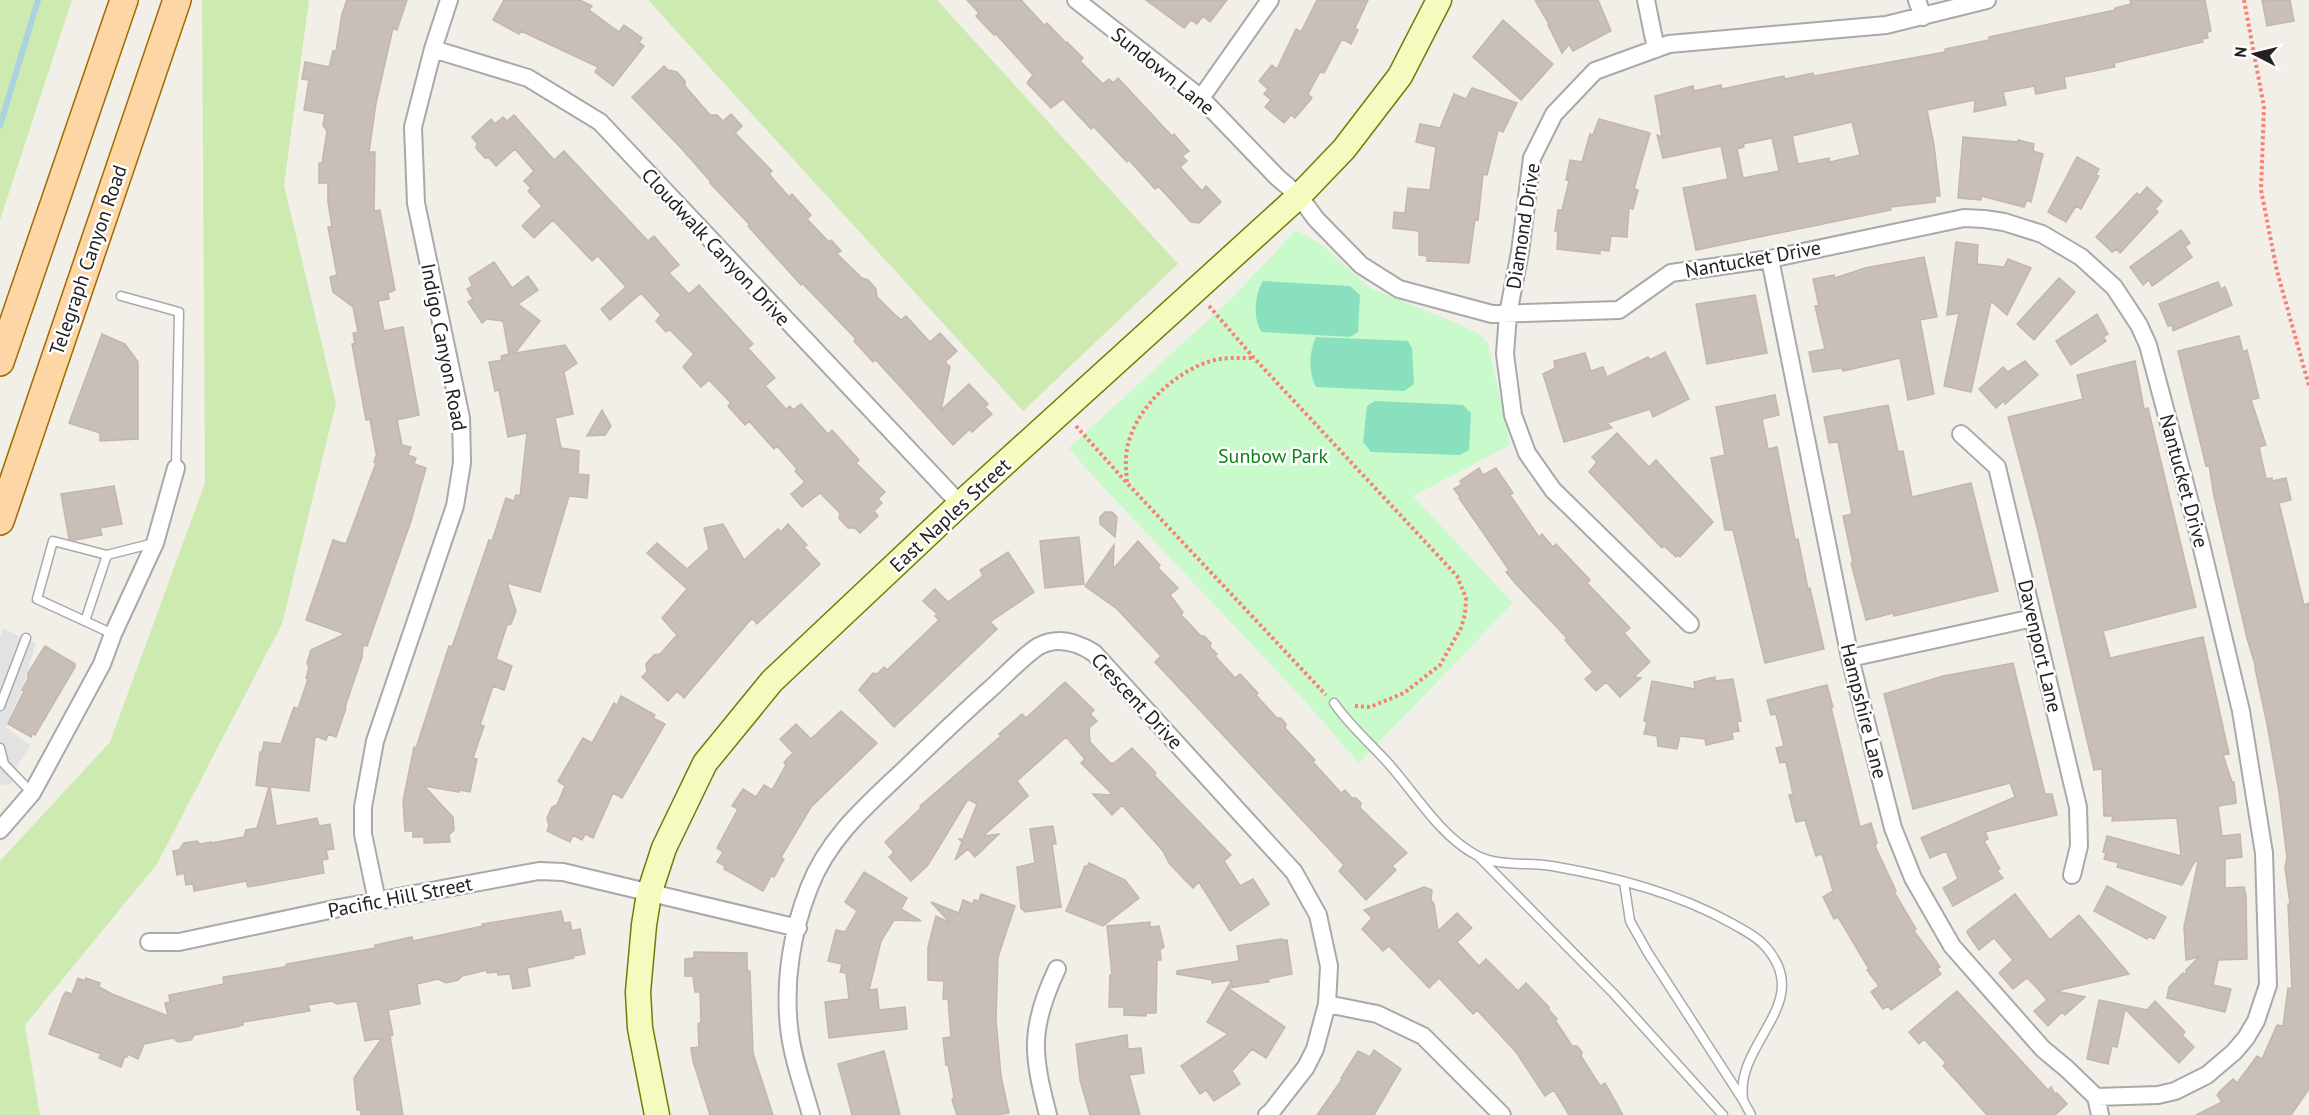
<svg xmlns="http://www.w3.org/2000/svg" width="2309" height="1115" font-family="'PT Sans',sans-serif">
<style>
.grass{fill:#cdebb0}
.park{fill:#c8facc}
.pitch{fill:#88e0be}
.parking{fill:#e2e2e2}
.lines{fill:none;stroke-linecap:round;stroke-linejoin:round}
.stream{stroke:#aad3df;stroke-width:6}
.building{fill:#c7bfb8;stroke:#c4b6ab;stroke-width:1.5;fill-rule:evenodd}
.lane-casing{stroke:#a9a9a9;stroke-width:11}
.street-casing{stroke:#a9a9a9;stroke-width:20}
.secondary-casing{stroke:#707d05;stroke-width:27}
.primary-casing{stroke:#a06b00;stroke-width:30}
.path{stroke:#fa8072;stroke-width:4;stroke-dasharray:3 3;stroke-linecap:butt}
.lane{stroke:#fff;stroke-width:8}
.street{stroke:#fff;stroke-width:16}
.secondary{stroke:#f7fabf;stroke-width:24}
.primary{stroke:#fcd6a4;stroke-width:27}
.labels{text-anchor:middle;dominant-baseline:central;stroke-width:5;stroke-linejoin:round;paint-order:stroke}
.street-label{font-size:20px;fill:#222;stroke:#fff}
.park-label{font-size:20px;fill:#0c8416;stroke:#fff}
</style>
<rect width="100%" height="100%" fill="#f2efe9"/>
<path class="grass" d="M0 0H72L0 220Z
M202 0H309L284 185 336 403 282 624 157 864 25 1025 40 1115H0V861L110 742 205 483Z
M648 0H937L1178 264 1023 411Z"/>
<path class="park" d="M1296 230 1323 246 1370 288 1463 326 1478 333 1488 343 1510 445 1413 496 1513 603 1359 763 1305 701 1091 474 1069 448 1234 296Z"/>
<path class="pitch" d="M1263 281 1350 286 1360 295 1358 332 1350 337 1262 332C1252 319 1255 294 1263 281Z
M1316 337 1408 341 1412 348 1414 384 1404 391 1316 387C1308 372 1309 352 1316 337Z
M1375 401 1463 405 1471 413 1469 450 1460 455 1371 452 1363 442 1367 406Z"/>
<path class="parking" d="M3 629 36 643 22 689 6 727 31 746 19 762 11 784 0 785V638Z"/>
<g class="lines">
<path class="stream" d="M0 126 38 0"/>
</g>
<path class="building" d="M347 0H407L397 30 393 28 376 103 369 152H375L374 211 380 210 395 290 388 293 389 299 378 301 384 331 403 327 419 415 397 420 402 445 411 447 408 455 416 458 414 464 426 468 411 521 367 646 363 645 362 657 345 707 346 708 336 737 328 734 326 740 315 736 309 791 270 787 276 826 317 818 319 826 330 824 334 849 326 850 328 859 322 860 324 873 248 887 246 881 194 891 193 884 186 885 184 873 177 875 173 851 179 850 184 843 197 841 200 844 211 842V843L244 837 246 830 257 828 269 787 256 785 260 752H262L264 742 281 744 294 707 298 709 308 679 306 678 309 668 307 663 311 650 345 634 306 620 333 540 346 544 376 463 374 462 378 451 376 453 370 419 366 420 352 344H355L353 333 358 332 353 307 333 292 330 277 337 275 328 227H332L328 202V183H319V163H322L327 131 323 125 325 114 304 110 309 80 302 79 305 62 329 67 333 51H336L342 14Z
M504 0H580L592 6 589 10 619 32 624 25 642 38 639 42 644 46 613 86 595 72 598 67 521 31 519 34 493 20Z
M967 0H1021L1044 25 1047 23 1066 43 1067 42 1083 58 1080 61 1103 84 1109 79 1113 83 1118 78 1172 136 1174 134 1189 151 1182 156 1187 161 1180 167 1202 191 1206 186 1221 202 1199 223 1191 222 1158 186 1155 189 1129 160 1127 162 1094 127 1091 129 1063 99 1051 108 1027 83 1033 75 995 33 994 35 976 16 979 13Z
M1146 0H1227L1210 22 1203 16 1197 24 1191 20 1184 28Z
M1317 0H1368L1355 28 1358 30 1351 44 1342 39 1324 73 1320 72 1308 94 1312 98 1295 118 1291 115 1284 123 1265 107 1271 100 1264 94 1268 89 1259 81 1272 65 1277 69 1296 29 1301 32Z
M1535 0H1598L1611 31 1573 51 1569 44 1562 53 1548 25 1549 24Z
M2130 0H2205L2211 31 2207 32 2208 38 2202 39 2203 42 2114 63 2115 67 2064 77 2066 88 2036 94 2034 86 2003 92 2006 105 1974 112 1975 100 1927 110 1934 145 1940 196H1935V202L1890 207 1891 210 1696 250 1683 188 1728 179 1721 146 1663 158 1657 135 1662 137 1655 96 1693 86 1694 91 1721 85 1722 89 1784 76 1785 79 1813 73 1814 76 1945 52V49L1989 40V37L2115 10V8L2131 4ZM1852 122 1860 155 1830 162 1829 158 1798 164 1792 136ZM1772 138 1779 171 1743 178 1737 149 1744 147 1743 144Z
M2262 0H2290L2294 21 2267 26Z
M1503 20 1553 64 1521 100 1473 57Z
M664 66 668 70 677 72 685 81V86L710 115H717L723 121 731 114 742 126 735 133 772 171 769 174 789 197 792 194 811 215 807 219 829 242 831 240 841 251 837 254 862 278 868 280 876 289 877 297 891 311 901 320 906 316 930 342 940 333 957 351 945 362 950 367 941 410 969 384 988 404 985 407 992 414 972 432 970 429 953 445 876 360 873 362 854 341 856 339 802 283 801 285 748 226 750 225 710 183 711 182 681 148 632 97Z
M1472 88 1517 103 1503 132 1498 130 1487 175 1483 174 1478 220 1475 219 1469 263 1427 261V256L1419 255V231L1393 228 1394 212 1405 213 1408 188 1430 190 1436 147 1416 142 1420 124 1440 128 1454 94 1466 99Z
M514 115 554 160 564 151 648 241 654 236 679 265 669 273 689 294 699 285 753 344 748 348 775 378 765 386 786 409 790 406 793 410 801 404 828 434 832 430 859 460 856 463 885 492 878 499 882 503 874 511 878 516 860 533 855 528H848L839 518 840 513 820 493 802 507 791 494 805 482 795 471 797 469 777 446 774 449 749 421 745 425 728 406 731 403 709 380 701 387 683 367 694 354 669 329 666 332 656 321 661 315 641 293 610 320 601 309 626 287 598 256 592 261 553 220 534 238 522 226 542 206 528 191 531 188 524 181 534 171 515 149 496 166 489 158H485L476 148 477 143 472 137 491 119 495 124 503 117 507 121Z
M1599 119 1650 133 1634 189 1638 190 1633 209 1629 208 1627 237 1611 236 1609 251 1600 250V254L1557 249 1558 231H1555L1558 210H1562L1569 181 1566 180 1570 160 1582 162 1590 134 1593 135Z
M1963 137 2018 142V140L2034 144 2033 151 2043 154 2031 202 2027 200 2024 207 1981 196V200L1958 198Z
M2077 157 2099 169 2096 175 2099 176 2081 209 2076 206 2066 222 2048 212Z
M2147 187 2162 201 2155 209 2158 212 2120 253 2117 249 2112 252 2096 237 2137 193 2140 195Z
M2181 230 2190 243 2185 247 2192 257 2152 286 2149 280 2143 285 2130 267Z
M1956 242 1978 245 1977 264 2004 267 2008 259 2031 268 2007 315 1991 301 1971 392 1944 386 1959 313 1947 315Z
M1924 257 1937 317 1920 320 1934 394 1908 400 1900 358 1843 371 1842 368 1813 372 1809 352 1825 349 1815 306H1819L1813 279 1834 275 1835 278 1865 268Z
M494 262 512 288 528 276 538 290 518 304 540 321 515 353 565 345 577 363 564 372 573 414 555 418 561 448 579 451 578 474 589 475 587 498 569 496 540 592 507 583 516 611 511 624 507 625 496 659 512 666 504 690 493 686 480 725 484 726 473 758 477 759 470 792 459 790V792L424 786 453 817 454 830 449 835 450 842 424 843V837H413V831H405L403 801 414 747 416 748 449 646 452 647 489 540 492 541 506 498 514 501 516 495 520 496 527 433 508 437 499 390 495 391 489 362 502 360 501 356 509 354 503 321 487 319 482 323 468 302 473 299 467 289 472 286 469 278Z
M2059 278 2075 292 2034 340 2017 324Z
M2218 282 2221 289 2225 287 2232 305 2173 331 2172 325 2168 326 2159 304Z
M1755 295 1767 353 1707 364 1696 304Z
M2097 314 2108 334 2103 337 2106 341 2071 365 2056 341Z
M102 334 125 344 138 362V439L100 441V433L69 423Z
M2239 336 2243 352 2247 350 2259 398 2251 400 2266 445 2259 447 2266 479 2272 478V481L2286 478 2291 500 2279 503 2304 605 2309 603V1089L2291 1115H2196L2222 1102 2217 1095 2220 1091 2233 1079 2237 1083 2257 1056 2262 1059 2277 1025 2283 1026 2288 988 2292 989 2288 904H2290L2285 867 2287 858 2279 792 2267 724 2255 668H2256L2247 638 2214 496 2209 465 2206 466 2178 351Z
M1665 352 1689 399 1653 417 1650 409 1607 423 1612 428 1564 442 1543 374 1555 368 1554 361 1585 353 1591 371 1603 367 1607 377 1648 357 1650 360Z
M2025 361 2038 375 2005 404V400L1996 408 1979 389 2003 367 2008 372Z
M2135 361 2144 409 2148 408 2196 607 2103 631 2110 658 2203 637 2229 754 2223 755 2232 782H2234L2236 800V803L2218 806 2222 836 2240 834 2242 857 2225 859V888L2244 887 2246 896 2247 959 2218 960 2213 985 2231 989 2225 1012 2167 998 2169 987 2183 973 2186 974V970L2199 957 2186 960 2184 927 2198 862 2195 861 2182 885 2117 867 2119 863 2104 859 2106 853 2103 852 2107 836 2181 856 2177 818 2112 821 2113 816H2104L2102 769 2094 770 2038 531 2008 417 2083 399 2077 375Z
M1775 395 1779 415 1762 419 1768 449 1777 447 1795 540 1798 539 1808 589 1810 588 1824 649 1765 663 1733 530H1725L1711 458 1725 455 1716 407Z
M1888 405 1898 452 1903 451 1912 497 1971 483 1998 591 1894 616 1893 613 1866 620 1851 563H1853L1843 516 1852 514 1838 442 1829 443 1824 417Z
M602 410 611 426 605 435 587 436Z
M1617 433 1649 467 1656 460 1713 522 1680 557 1678 555 1676 557 1664 546 1662 548 1589 472 1597 462 1592 457Z
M1479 468 1483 475 1496 468 1513 493 1510 495 1539 537 1542 534 1553 547 1556 544 1590 580 1587 583 1630 628 1624 633 1650 662 1634 677 1641 678 1620 697 1606 682 1596 691 1585 679 1593 672 1565 640 1567 638 1516 584 1506 572 1509 570 1459 498 1460 497 1454 489 1462 484 1460 481Z
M114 486 122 524 100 528 102 535 75 540 69 539 61 494Z
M1105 512H1112L1117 517 1115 537 1100 524V517Z
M723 524 744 560 778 529 781 532 788 524 807 545 804 547 820 564 757 624 752 618 684 698 677 691 668 701 642 677 647 672 646 664 654 655 660 654 677 635 662 618 687 589 647 553 657 543 687 569 709 549 704 528Z
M1079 537 1084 584 1045 588 1040 541Z
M1138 541 1160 565 1158 568 1178 588 1170 595 1183 612 1181 615 1201 636H1204L1211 643 1210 647 1217 654 1215 656 1235 678 1240 674 1258 693 1256 695 1277 718H1281L1286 724 1285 728 1315 760 1313 762 1341 793 1345 790 1352 798H1356L1361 803 1360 808 1407 853 1392 866 1396 870 1366 900 1339 871 1344 865 1155 662 1161 656 1117 609 1085 586 1114 545 1113 569Z
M1008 552 1034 592 990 622 997 629 894 727 859 690 873 673 877 674 884 667 887 670 939 620 935 616 937 614 923 601 935 589 948 602 983 576 980 570Z
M45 646 75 664V667L35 735 33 733 31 737 8 724 24 691 22 690 28 679V673Z
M2013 663 2045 794H2052L2057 815 1985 832 1988 839 1984 841 2000 869 1997 871 2003 878 1953 906 1943 888 1958 879 1946 851 1930 858 1921 838 2015 797 2010 783 1913 809 1884 694 1943 676Z
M1715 677V681L1733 679 1741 721 1737 722 1739 731 1732 732 1733 739 1706 745 1705 739 1680 736 1677 749 1658 746 1657 736 1644 734 1647 722 1644 721 1652 681 1695 689 1694 682Z
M1065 682 1094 710 1090 714 1097 721 1089 728 1090 742 1110 763H1114L1132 748 1156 773 1154 775 1231 855 1224 861 1240 886 1253 879 1269 904 1230 931 1199 882 1193 888 1184 879 1169 863 1163 851 1122 805 1112 815 1093 794 1113 795 1081 763 1085 759 1066 737 1017 781 1028 796 983 836 999 834 975 857 968 849 955 860 962 842 959 839H963L977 804 968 799 928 865 911 881 889 857 894 852 885 842 921 808 920 806 1001 736 999 734 1022 714 1026 718Z
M1827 685 1833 707H1831L1860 827 1871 823 1877 843 1875 846 1896 891 1894 892 1916 929 1914 931 1936 961 1940 967 1937 969 1941 974 1891 1010 1888 1006 1883 1009 1871 992 1879 986 1867 970 1869 969 1838 917 1834 919 1823 897 1833 891 1822 854 1816 856 1805 820 1796 822 1789 795 1793 794 1786 762 1780 763 1776 748 1784 746 1776 714 1771 715 1767 700Z
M621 696 655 715 653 718 665 724 622 798 613 793 593 838 585 834 582 840 573 835 570 842 547 831 549 826 547 818 552 807 557 805 565 786 558 781 583 738 592 743 614 703 617 705Z
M841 711 877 743 811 807 781 857 784 859 774 877 771 876 763 891 724 869 725 866 717 862 723 852 717 848 738 809 732 806 743 789 756 797 764 785 772 790 786 765 784 762 793 753 780 739 796 724 811 739Z
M1053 826 1056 844H1052L1061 907 1025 912 1021 908 1017 867 1035 863 1030 829Z
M1089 863 1125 880 1139 898 1103 926 1066 911 1085 866 1087 867Z
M864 872 907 898 901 909 921 921 894 920 881 941 869 990 877 989 879 1010 905 1007 907 1029 829 1038 825 1002 849 999 846 973 840 972 842 964 828 961 836 930 845 932 857 911 845 902Z
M2107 886 2166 917 2154 939 2149 936 2147 939 2094 911Z
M1424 887 1432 890 1431 900 1434 904 1438 931 1457 913 1472 928 1457 942 1479 966 1486 959 1518 991 1526 983 1549 1007V1010L1557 1019 1555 1020 1572 1046H1577L1582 1052 1581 1056 1600 1086 1605 1083 1623 1115H1569L1554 1090 1545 1096 1516 1052 1477 1010 1473 1014 1439 978 1429 988 1389 946 1383 951 1362 929 1372 918 1364 910Z
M981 894 1015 906 998 957 996 1020 1001 1076 1009 1113 996 1115H957L952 1100 954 1097 948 1064 946 1065 943 1038 951 1037 948 999H943L944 981 928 980V947L936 916 950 923 931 902 959 913 963 900 973 904 974 900 979 901Z
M2015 894 2050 940 2079 915 2129 974 2056 991 2085 997 2065 1015 2062 1012 2048 1026 2034 1011 2047 1000 2036 987 2027 978 2013 989 1999 973 2013 960 1994 938 1979 950 1968 934 1967 931Z
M561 911 564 923 570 922 572 931 580 929 585 954 573 956 574 958 527 968 530 986 513 989 510 974 498 975V972L487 973V970L462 976 458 980 446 983 438 979 417 984 420 1004 388 1010 393 1035 390 1036 403 1115H361L360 1110H357L354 1078 382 1038 365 1041 357 1001 337 1004 332 1001 308 1005 310 1011 243 1022V1025L236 1027 194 1035 191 1040 178 1042 173 1038 144 1044 138 1059 128 1054 127 1057 125 1056 121 1067 99 1058 101 1054 49 1034 63 996 66 992 72 994 78 978 85 981 86 978 100 983 99 987 112 994 168 1016 165 1003 170 1002 169 995 224 984 223 977 285 967 287 964 375 948V945L412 937 413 941 483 926 482 924Z
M1150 922V927L1159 926 1164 947 1160 950 1161 960H1157L1156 1013H1146V1016L1124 1015V1007H1109L1110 975H1112L1107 926Z
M1282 939V940H1287L1292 974 1268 979 1269 982 1228 988 1285 1027 1266 1058 1252 1049 1232 1071 1240 1084 1214 1101 1206 1090 1200 1094 1181 1066 1228 1034 1207 1022 1232 980 1212 983V980L1177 974V971L1239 961 1237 946Z
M694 952 747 953V971H750L753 1053 773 1115H710L693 1061 691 1048 699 1047 698 1024 701 1022 700 992H695L693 976H685V959L694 958Z
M1957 991 2048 1090 2051 1087 2055 1094 2057 1093 2067 1104 2055 1115H1987L1943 1066 1946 1063 1924 1039 1919 1044 1909 1032Z
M2099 1000 2147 1010 2155 1001 2185 1032 2182 1035 2194 1047 2179 1063 2125 1009 2117 1047 2112 1046 2108 1064 2087 1059Z
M1127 1035 1128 1049 1141 1048 1144 1073 1129 1075 1140 1115H1090L1080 1080 1076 1044Z
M1374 1050 1401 1069 1374 1115H1317L1343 1078H1341L1358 1051 1370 1057Z
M884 1051 900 1115H852L838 1064Z"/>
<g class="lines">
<g class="lane-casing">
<path id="lane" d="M121 296 179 312 176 468
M85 621 107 555
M113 634 37 599 53 541 107 555 154 543
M1334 703C1349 725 1370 743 1388 763 1415 793 1440 836 1476 855 1499 867 1528 862 1552 866 1615 877 1678 893 1733 924 1743 930 1756 936 1764 945 1817 1002 1735 1041 1743 1099 1744 1104 1749 1110 1751 1115
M0 706 26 638
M0 748 4 764 32 793
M1478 856 1614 994 1723 1115
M1624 882 1630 921 1648 953 1743 1100"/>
</g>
<g class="street-casing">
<path id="street" d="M1076 0 1201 98 1277 177 1299 196 1316 219 1361 265 1399 289 1492 314 1619 310 1671 273 1770 259 1964 218 1984 219 2004 222 2042 234 2081 257 2114 287 2139 325 2148 345 2200 540 2241 711 2264 853 2268 985 2256 1021 2246 1038 2234 1052 2207 1075 2175 1091 2158 1095 2096 1097
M1646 0 1656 49
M1917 0 1923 17
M433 49 528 78 600 122 960 504
M1201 98 1270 0
M1770 259 1850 658 1893 828 1913 878 1952 946 2043 1049 2067 1069 2096 1097
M1961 434 1997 467 2078 807 2079 846 2072 875
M1690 624 1553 490 1527 453 1513 415 1505 354 1508 314 1520 252 1532 158 1554 114 1595 71 1669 44 1886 25 1987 0
M1850 658 2033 618
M0 830 32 793 102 664 113 634 155 543 176 468
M377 901 363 834V807L375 741 455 506 462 463 461 418 416 203 413 127 433 49 449 0
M149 942H179L339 908 539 871 563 872 798 928
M1327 1004 1377 1014 1423 1036 1502 1115
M2096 1097 2100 1115
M811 1115C803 1086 792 1057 789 1027 784 981 792 931 809 888 828 838 867 805 905 769 932 743 959 717 988 691 1001 680 1025 654 1039 646 1058 636 1077 642 1094 653L1294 872 1318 915 1329 966 1327 1004 1315 1049 1306 1067 1271 1112 1267 1115
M1048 1115C1042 1091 1035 1065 1036 1041 1037 1017 1047 990 1057 969"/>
</g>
<g class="secondary-casing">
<path id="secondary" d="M657 1115 640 1028 638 992 644 925 649 894 664 848 705 763 772 681 960 504 1299 196 1344 149 1400 76 1439 0"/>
</g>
<g class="primary-casing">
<path id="primary" d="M0 362 124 0
M0 521 177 0"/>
</g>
<path class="path" d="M2244 0 2264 107 2261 190 2277 271 2309 386
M1209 306 1254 358 1457 576 1466 598 1465 614 1461 628 1440 665 1404 693 1370 707 1354 706
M1076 426 1126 482 1326 695
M1127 482C1126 471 1125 460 1127 449 1134 410 1174 372 1211 361 1225 357 1239 358 1253 358"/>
<use href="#lane" class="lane"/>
<use href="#street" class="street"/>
<use href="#secondary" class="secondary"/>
<use href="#primary" class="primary"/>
</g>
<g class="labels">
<g class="street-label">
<text transform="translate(1163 71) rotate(39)">Sundown Lane</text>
<text transform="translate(1523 226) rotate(-81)">Diamond Drive</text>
<text transform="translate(716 247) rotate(47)">Cloudwalk Canyon Drive</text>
<text transform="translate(1753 259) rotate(-10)">Nantucket Drive</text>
<text transform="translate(88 260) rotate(-71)">Telegraph Canyon Road</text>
<text transform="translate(444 347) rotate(79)">Indigo Canyon Road</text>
<text transform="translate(2184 481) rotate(75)">Nantucket Drive</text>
<text transform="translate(950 515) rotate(-43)">East Naples Street</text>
<text transform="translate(2040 646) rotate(77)">Davenport Lane</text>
<text transform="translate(1137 701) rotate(47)">Crescent Drive</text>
<text transform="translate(1864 711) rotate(76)">Hampshire Lane</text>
<text transform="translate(400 897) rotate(-11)">Pacific Hill Street</text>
</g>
<g class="park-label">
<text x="1273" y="456">Sunbow Park</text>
</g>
</g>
<g transform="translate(2255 54) rotate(277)" stroke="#ffffff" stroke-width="4.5" paint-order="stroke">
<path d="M0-4.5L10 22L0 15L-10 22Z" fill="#222222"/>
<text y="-9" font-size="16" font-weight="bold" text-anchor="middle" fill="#222222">N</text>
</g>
</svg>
